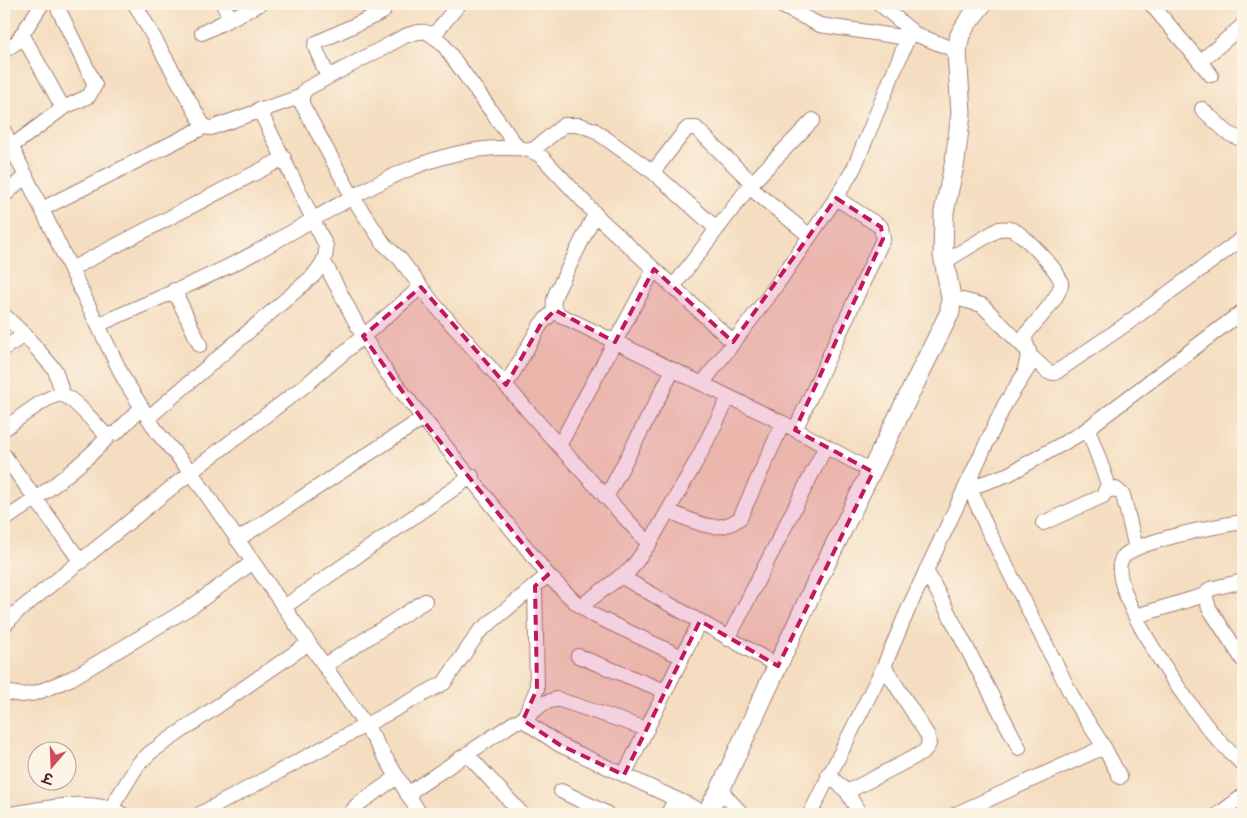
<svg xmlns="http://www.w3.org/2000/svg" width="1247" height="818" font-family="'Architects Daughter','Playpen Sans Deva',sans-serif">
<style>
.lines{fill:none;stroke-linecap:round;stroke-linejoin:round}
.street-casing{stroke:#9f7e76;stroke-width:16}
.secondary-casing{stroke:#9f7e76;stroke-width:21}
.street{stroke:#fff;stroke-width:14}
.secondary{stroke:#fff;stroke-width:19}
.marked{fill:#c2185b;fill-opacity:0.2;stroke:#c2185b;stroke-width:4;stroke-dasharray:10 6;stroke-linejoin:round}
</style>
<rect width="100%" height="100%" fill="#fcf5e5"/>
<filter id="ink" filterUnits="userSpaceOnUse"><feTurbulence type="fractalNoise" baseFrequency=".02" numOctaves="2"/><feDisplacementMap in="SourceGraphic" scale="10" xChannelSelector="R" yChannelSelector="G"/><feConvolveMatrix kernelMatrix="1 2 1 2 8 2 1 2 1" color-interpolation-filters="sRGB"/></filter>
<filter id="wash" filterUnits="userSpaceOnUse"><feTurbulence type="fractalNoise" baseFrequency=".0096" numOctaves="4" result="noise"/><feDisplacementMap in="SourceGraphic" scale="20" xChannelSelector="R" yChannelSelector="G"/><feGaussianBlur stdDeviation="1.12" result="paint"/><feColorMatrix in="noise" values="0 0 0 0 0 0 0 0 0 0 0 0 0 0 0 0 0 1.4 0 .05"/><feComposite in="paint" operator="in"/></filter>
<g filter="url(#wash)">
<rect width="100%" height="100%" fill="#f4ddc0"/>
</g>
<g filter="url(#ink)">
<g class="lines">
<g class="street-casing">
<path id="street" d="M135 4 204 127 211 128 302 96
M223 4 230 18
M778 4 820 25 908 38
M880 4 915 34 957 51
M1151 4 1211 75
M202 33 260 4
M22 34 63 108
M433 36 459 4
M4 51 17 42 42 4
M1200 62 1243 25
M328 77 315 47 316 43 383 12
M1202 109 1229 134 1243 140
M4 131 124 379 157 432 191 472 366 726 420 814
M12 146 63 108 89 96 95 85 56 4
M518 148 442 43C426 30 425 29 405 36L306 89 302 96V104L353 198 384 244 400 259 434 304 559 446 649 544
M533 150 564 125H580L594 130 653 172 717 229
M653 172 684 132 688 128H696L752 183
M749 187 810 236
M4 196 26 175
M42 209 204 127
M595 214 556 293C553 302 551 307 560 315L783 423 873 472
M324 262 363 336 387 373 548 575 574 601 593 615 682 657
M944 262 999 229C1006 228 1011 228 1017 232 1027 239 1062 273 1061 284 1060 297 1035 323 1026 334L1025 341 1029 351 1025 369
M71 269 284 158
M673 287 752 183 813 120
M174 290 200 345
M951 297 982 305 1028 351
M4 315 25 335 55 370 63 395
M98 325C150 301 206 280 256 252 332 212 413 149 501 148 518 148 530 147 543 158L602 221 733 342
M4 348 25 335
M702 384 771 293 836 198 854 168 911 30
M506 385 541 324 555 310
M148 418 313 276C321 266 327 259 326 246L259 109
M4 429C16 421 50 392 63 395 75 399 97 426 106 435L116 433 141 408
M795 430 883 239 881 227 836 198
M559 446 654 269
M4 455 81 562
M970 488 987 528 1075 702 1104 747 1120 777
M964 490 1009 474 1083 432 1243 311
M1107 491 1116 489 1123 495 1136 548
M606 498 673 370
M668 511C693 520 716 537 740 518L783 423
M4 520C43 495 78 469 110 435
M1243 522C1221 525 1136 541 1123 557 1101 584 1193 711 1214 735 1223 746 1234 755 1243 765
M1043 523 1103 496 1108 484 1088 429
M237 540 422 419
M926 570 1019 748
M620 576 778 666
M1243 581 1210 589 1205 595 1209 608 1243 660
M581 606 631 569 649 544 696 462 729 397
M284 607 472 476
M1136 616 1205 595
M4 626 16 613 191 472 307 384 421 287
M728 639 826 446
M578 656 665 691
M324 666 425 601
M4 692 22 695 36 693 72 678 194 605 253 562
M525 718 544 703 557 699 647 729
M523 720 537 689 535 586
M468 755 522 814
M828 774 847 792 860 814
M624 775 700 621
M720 790 742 814
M561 791 606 813
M847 792 924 752 929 744 928 736 884 666
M407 794 515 722 523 720 560 745 706 813
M111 808 139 763 151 752 309 643
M10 814C46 809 90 796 122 814
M200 814 444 683 479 632 548 575
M350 814 357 805 397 777
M668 814 675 799
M810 814 884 666 910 605 1005 404 1034 359 1048 372 1055 373 1125 325 1243 238
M956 814 1104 747
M1219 814 1243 796"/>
</g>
<g class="secondary-casing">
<path id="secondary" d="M706 814 720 790 815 585 950 312 951 297 943 255 944 212 955 161 961 113 957 51 960 35 967 23 982 4"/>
</g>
<use href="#street" class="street"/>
<use href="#secondary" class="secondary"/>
</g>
</g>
<path class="marked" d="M836 198 881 227 883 239 795 430 873 472 778 666 700 621 624 775 560 745 523 720 537 689 535 586 548 575 422 419 363 336 421 287 506 385 541 324 555 310 615 342 654 269 733 342Z"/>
<rect width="1247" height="818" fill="none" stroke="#fcf5e5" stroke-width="20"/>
<g transform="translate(52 766) rotate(199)"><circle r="24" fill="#fcf5e5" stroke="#b59f9b"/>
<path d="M0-4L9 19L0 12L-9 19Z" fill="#d1495b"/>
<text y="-8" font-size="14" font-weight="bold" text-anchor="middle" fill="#4a1f2b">उ</text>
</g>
</svg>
